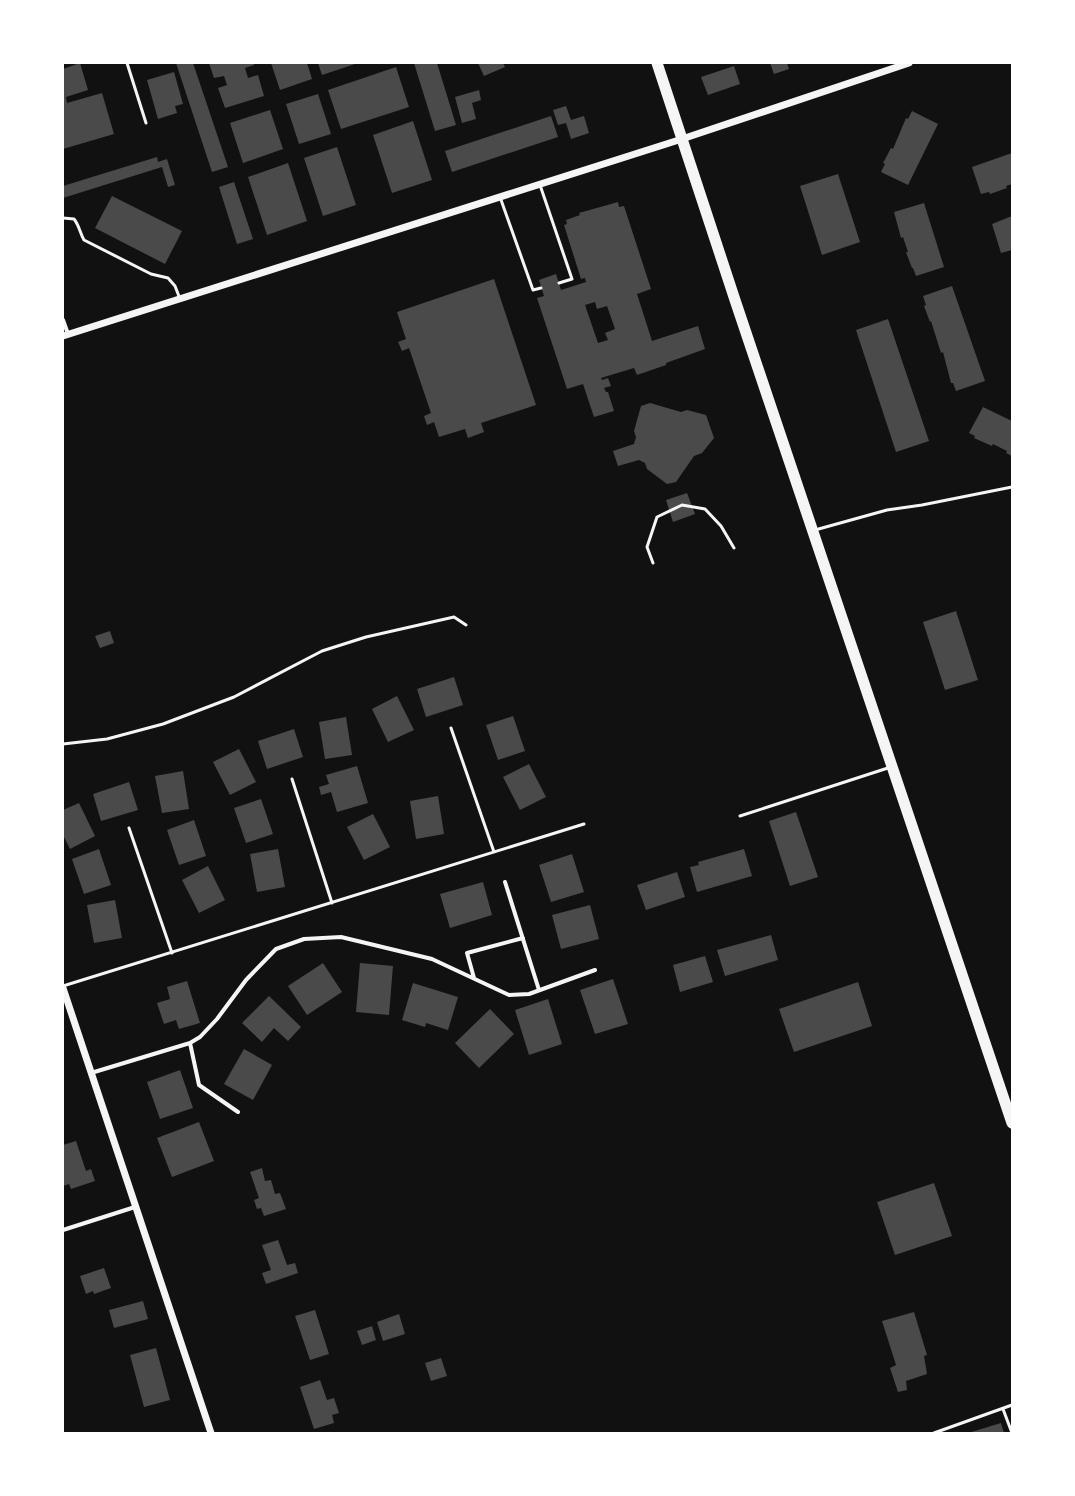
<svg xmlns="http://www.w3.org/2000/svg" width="1075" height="1496" font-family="'PT Sans',sans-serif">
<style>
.building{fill:#4a4a4a;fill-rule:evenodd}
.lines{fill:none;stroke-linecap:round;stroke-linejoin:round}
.service{stroke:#f5f5f5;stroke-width:3}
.minor{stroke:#f5f5f5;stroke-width:4}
.tertiary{stroke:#f5f5f5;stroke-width:7}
.trunk{stroke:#f5f5f5;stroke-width:11}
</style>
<rect width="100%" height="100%" fill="#111"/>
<path class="building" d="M80 63 88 90 66 97 67 103 102 93 114 134 63 149V69Z
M176 63H193L228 167 212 172Z
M209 63H254V65L245 68 248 78 258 75 264 96 225 108 218 88 227 85 224 76 214 78Z
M271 63H307L312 79 280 90Z
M318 63H358L322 75Z
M414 63H437L456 125 435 131Z
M478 63H503L505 67 484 76Z
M770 63H787L789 69 774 74Z
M734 66 740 84 708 95 701 77Z
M396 67 409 107 341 129 328 90Z
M174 72 183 104 175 106 177 113 158 119 147 80Z
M479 90 481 100 472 103 476 119 462 123 455 97Z
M318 94 331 134 299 144 286 104Z
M566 106 571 120 584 116 589 133 571 139 566 123 558 125 553 110Z
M270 110 283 149 243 163 230 123Z
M912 111 938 124 908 185 881 172 885 164 883 163 891 148 893 149 906 118 908 119Z
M551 116 558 137 452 172 445 151Z
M413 121 432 180 392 193 373 135Z
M337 147 356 205 323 216 304 158Z
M1012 153V184L1006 186 1007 188 990 194 989 192 981 194 972 167Z
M157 157 158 162 167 159 175 185 168 187 162 167 63 198V186Z
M288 163 307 221 267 235 248 177Z
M838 174 860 242 822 255 800 186Z
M234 182 253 239 237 244 219 187Z
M112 196 182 231 165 264 95 228Z
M618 202 619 207 624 206 651 289 637 294 652 341 698 326 705 349 666 363V365L637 375 634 368 601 378 602 380 608 378 611 386 604 388 606 392H608L614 411 594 417 583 384 567 389 537 298 544 296 539 280 556 274 561 290 586 282 585 278 581 279 564 225 567 224 566 220 580 215 579 213ZM595 302 597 309 607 306 615 329 605 333 608 340 598 343 585 305Z
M924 203 944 267 916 276 913 268H912L906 252H908L903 237 901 238 894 212Z
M1012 216V250L1001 253 992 224Z
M494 279 536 405 481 423 484 432 468 438 465 429 439 437 434 422 427 425 424 416 431 413 409 348 402 351 398 342 406 339 397 312Z
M952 286 985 381 956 391 953 383H951L943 352 941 353 931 321 930 322 924 306 926 305 923 296Z
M888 319 929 441 896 452 856 330Z
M650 403 681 412 687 410 706 415 714 438 702 453 694 456 676 482 667 484 647 469 645 463 639 460 618 466 613 451 634 444 636 437 634 431 641 406Z
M983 407 1012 421V456L1006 453 1007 451 993 444 992 446 974 438 975 436 969 433Z
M687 493 695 514 673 522 666 500Z
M956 611 978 680 945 690 923 622Z
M110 631 114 643 100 648 95 636Z
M454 677 463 705 426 717 417 689Z
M397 696 414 730 388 742 372 709Z
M513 716 525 751 498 760 486 725Z
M346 717 352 755 325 759 319 722Z
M294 729 303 757 267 769 258 741Z
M239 749 256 782 230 795 213 762Z
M529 764 546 797 520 810 503 777Z
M357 766 368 803 337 812 331 792 321 795 319 787 329 784 326 775Z
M183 771 189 809 162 813 155 776Z
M129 782 138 810 101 821 93 794Z
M438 796 444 834 416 839 410 801Z
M261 799 273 834 246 843 234 808Z
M79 803 95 836 70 849 63 835V810Z
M796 812 818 877 790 886 769 821Z
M373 814 390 847 364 860 347 827Z
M194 820 206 856 179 865 167 830Z
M99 849 111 885 84 894 72 859Z
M278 849 285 887 257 892 250 854Z
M744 849 752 876 697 892 690 867 699 865 698 862Z
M572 854 584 892 551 902 539 865Z
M208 866 225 900 199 913 182 880Z
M677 872 685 897 646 910 637 885Z
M483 882 492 915 450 928 440 894Z
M115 900 122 938 94 943 87 905Z
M590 905 599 939 561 949 552 915Z
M771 935 778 960 725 976 717 950Z
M705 956 713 982 680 992 673 965Z
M323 963 342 992 307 1015 288 986Z
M360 963 393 966 389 1015 356 1012Z
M613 979 628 1024 595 1034 580 990Z
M187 981 200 1023 179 1029 176 1020 164 1024 157 1003 170 999 167 987Z
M858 982 872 1026 794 1052 779 1009Z
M413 983 458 997 448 1030 426 1023 425 1027 402 1020Z
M269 996 301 1027 288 1041 274 1028 262 1042 242 1023Z
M548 999 562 1044 529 1055 515 1010Z
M490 1009 514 1034 479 1068 455 1043Z
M244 1049 272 1065 253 1100 224 1084Z
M180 1070 193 1108 160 1119 147 1082Z
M199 1122 214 1161 172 1177 157 1138Z
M76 1141 86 1171 91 1169 95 1181 71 1189 69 1184 63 1186V1145Z
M262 1168 265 1181 271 1180 275 1194 280 1193 286 1209 264 1216 261 1208 257 1209 254 1200 259 1198 250 1172Z
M934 1183 952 1236 895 1255 877 1202Z
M278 1240 287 1265 295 1263 298 1273 266 1284 262 1273 271 1270 262 1245Z
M104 1268 111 1288 94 1294 93 1291 86 1294 80 1276Z
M143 1301 148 1319 114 1328 109 1310Z
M315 1310 329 1354 310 1360 295 1316Z
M914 1312 927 1355 924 1356 927 1374 906 1381 907 1390 898 1392 890 1368 896 1365 882 1321Z
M399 1314 405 1334 383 1341 377 1322Z
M372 1326 376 1340 362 1345 357 1331Z
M156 1348 170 1400 144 1407 130 1355Z
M441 1358 447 1376 431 1381 425 1363Z
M320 1380 327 1400 334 1398 339 1413 332 1415 334 1423 314 1429 300 1387Z
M1001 1423 1004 1433H968Z"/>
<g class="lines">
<path class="service" d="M127 63 146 123
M540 185 572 279 559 283
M500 197 533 290 541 288
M63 218 74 219C79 225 80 233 84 240L151 274 168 278 175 286 180 299
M815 530 887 510 922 505 1012 487
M653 563 647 547 657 517 682 505 705 509 721 526 734 548
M451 728 494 852
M63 744 107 739 163 724 234 697 322 651 366 637 454 617 466 625
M292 779 332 903
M740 816 891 767
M129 828 172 953
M63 986 584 824
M1003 1409 1012 1433
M934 1433 1012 1405"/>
<path class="minor" d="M63 320 68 334
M505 882 539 990
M474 978 467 953 523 938
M190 1043 199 1085 238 1112
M91 1073 190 1043 200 1037 217 1019 246 980 276 949 304 939 341 937 432 959 509 995 529 994 595 970
M63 1230 135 1207"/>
<path class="tertiary" d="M63 336 682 139 909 63
M63 988 211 1433"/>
<path class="trunk" d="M657 63 735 300 1012 1123"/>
</g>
<rect width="1075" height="1496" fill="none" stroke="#ffffff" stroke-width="128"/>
</svg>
